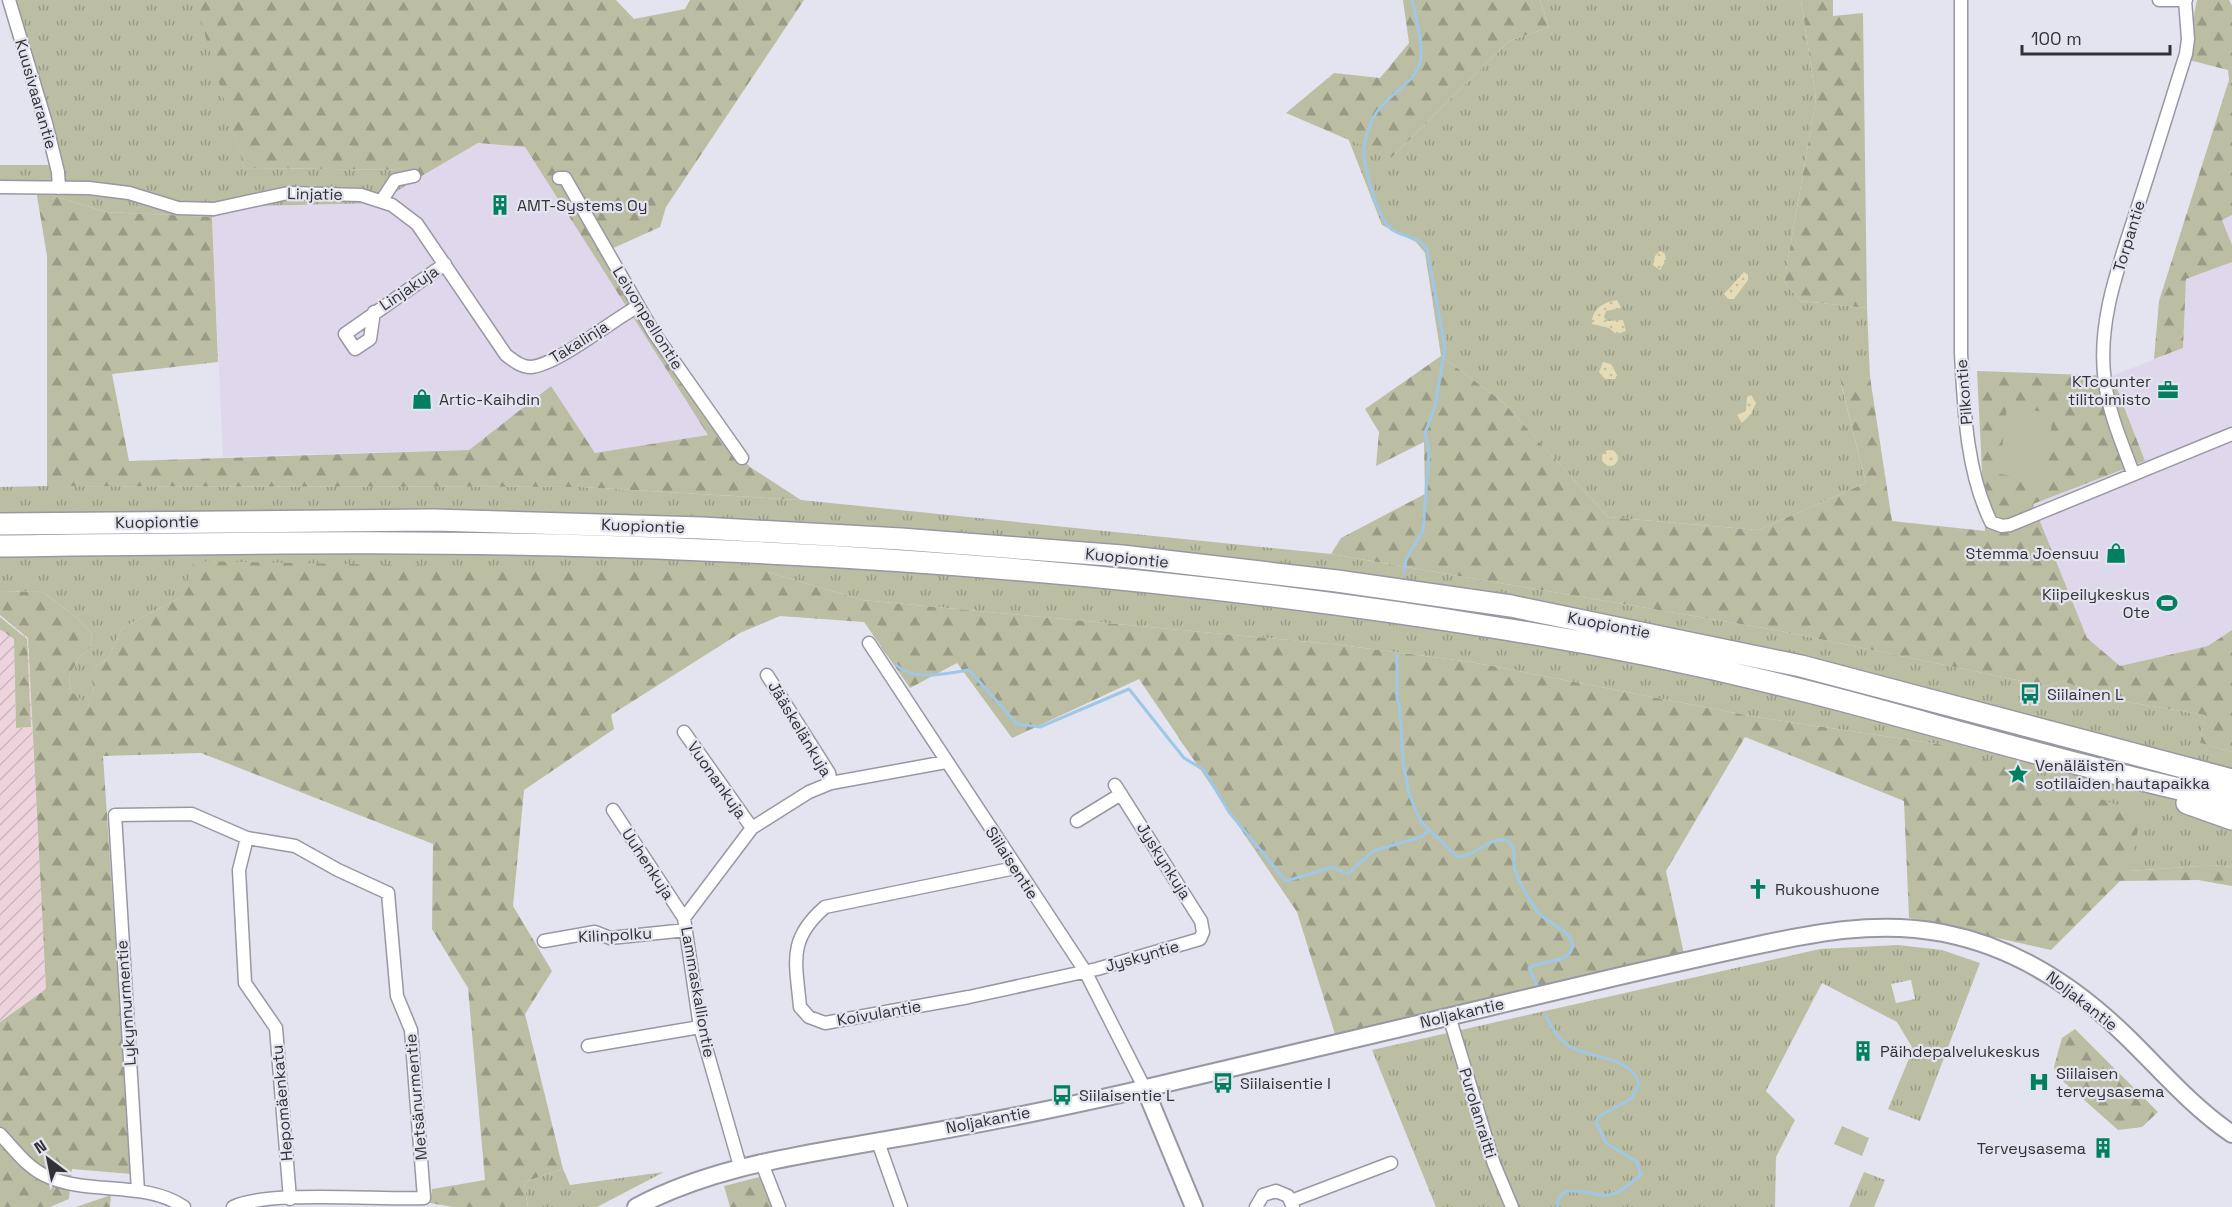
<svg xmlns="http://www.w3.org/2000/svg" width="2232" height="1207" font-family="'Space Grotesk',sans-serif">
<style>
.commercial{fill:#dfd7ec}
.industrial{fill:url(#industrial-furrows)}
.grass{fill:url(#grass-tufts);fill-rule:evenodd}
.forest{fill:url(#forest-firs)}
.sand{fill:url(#sand-dots)}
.garden{fill:#bcbea3}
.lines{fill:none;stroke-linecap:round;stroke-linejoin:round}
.stream{stroke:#9fc7e7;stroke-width:3}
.street-casing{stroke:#9898a3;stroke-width:15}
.secondary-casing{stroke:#9898a3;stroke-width:20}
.highway-casing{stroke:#9898a3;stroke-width:24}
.street{stroke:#fff;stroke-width:12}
.secondary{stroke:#fff;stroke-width:16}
.highway{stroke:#fff;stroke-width:21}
.labels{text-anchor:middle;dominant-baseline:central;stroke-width:4.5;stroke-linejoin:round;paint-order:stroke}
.street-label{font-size:16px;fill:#323236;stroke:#e3e4ef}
.poi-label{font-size:16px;fill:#323236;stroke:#e3e4ef;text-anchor:start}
</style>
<defs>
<pattern id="industrial-furrows" width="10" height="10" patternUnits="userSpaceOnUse" patternTransform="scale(1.5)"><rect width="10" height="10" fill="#edd4dc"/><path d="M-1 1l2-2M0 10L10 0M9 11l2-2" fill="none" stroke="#ccb6bd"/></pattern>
<pattern id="grass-tufts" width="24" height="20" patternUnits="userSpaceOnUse" patternTransform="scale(1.5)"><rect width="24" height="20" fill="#bcbea3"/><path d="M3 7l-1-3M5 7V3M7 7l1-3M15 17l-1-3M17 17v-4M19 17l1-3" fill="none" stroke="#999b86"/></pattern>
<pattern id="forest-firs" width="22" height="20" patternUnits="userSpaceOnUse" patternTransform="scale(1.5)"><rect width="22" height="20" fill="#bcbea3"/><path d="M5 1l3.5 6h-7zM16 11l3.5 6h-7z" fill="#999b86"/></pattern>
<pattern id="sand-dots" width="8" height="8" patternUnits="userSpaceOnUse" patternTransform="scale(1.5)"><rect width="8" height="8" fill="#e5dcb7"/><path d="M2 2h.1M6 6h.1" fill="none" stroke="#c5bd9e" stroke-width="1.8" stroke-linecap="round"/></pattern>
</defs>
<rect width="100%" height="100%" fill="#e3e4ef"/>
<path class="commercial" d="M478 143 525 147 709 436 595 453 551 387 469 450 223 457 212 217 255 206 378 203Z
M2232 215V245L2222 220Z
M2232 262V630L2208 646 2120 666 2087 638 2033 504 2145 461 2112 376 2183 348 2186 279Z"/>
<path class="industrial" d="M0 615 28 638 46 989 0 1022V629L14 639 16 728 31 727 27 639Z"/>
<path class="grass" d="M2 0H196L244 168 410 170 415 180 378 203 255 206 212 217 106 212 36 190 0 189V165H49Z
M1540 0H1801L1816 99 1784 282 1801 301 1867 308 1870 377 1840 380 1866 483 1758 530 1608 517 1503 402 1441 356 1425 253 1416 242 1382 225 1348 138 1391 158 1509 41 1549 27Z
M47 486 581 487 801 500 1331 554 1775 630 2046 686 2062 681 2121 701 2205 715 2200 743 2232 752V867L2214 865 2129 871 1944 745 1756 717 1471 662 1341 645 862 600 768 572 183 596 122 628 108 658 94 668V688L88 707 71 691 69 676 79 658 90 648 92 634 77 618 43 592 0 591V487Z
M1898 945 1942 950 1980 963 1920 1121 1888 1109 1913 1049 1897 1022 1822 983 1766 1091 1795 1120 1776 1157 1775 1207H1436L1372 1050 1820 949ZM1911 980 1915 999 1896 1003 1891 984Z
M563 1169 570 1185 664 1172 597 1207H528L524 1182Z
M1864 1172 1885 1180 1874 1207H1849Z"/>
<path class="forest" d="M195 0H616L634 19 685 9 690 0H804L666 207 660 227 607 251 742 458 750 467 801 500 581 487 47 486V256L36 190 106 212 212 217 218 362 112 374 129 461 469 450 551 386 595 453 708 435 525 147 478 143 415 180 410 170 244 168Z
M1403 0H1540L1549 27 1509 41 1391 158 1286 113 1334 73 1380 78 1409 43Z
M1801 0H1833V16L1863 13 1867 308 1801 301 1784 282 1816 99Z
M2197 0H2229L2232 6V215L2222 220 2232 245V262L2186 279 2183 348 2154 359 2159 301 2229 80 2228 70 2185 59Z
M1441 356 1503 402 1608 517 1758 530 1866 483 1840 379 1870 377 1892 521 1985 531 1977 371 2112 376 2145 461 2033 504 2087 638 2120 666 2208 646 2232 630V752L2200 743 2205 715 2121 701 2062 681 2046 686 1775 630 1331 554 1341 538 1425 494 1424 442 1376 466 1379 432 1365 409Z
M194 561 768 572 862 600 1341 645 1471 662 1756 717 1944 745 2141 813 2130 871 2214 865 2232 867V886L2198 880 2120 881 2051 950 1909 918 1904 801 1745 737 1666 871 1684 954 1335 1034 1297 912 1139 679 1012 738 957 663 910 688 864 622 780 616 740 633 611 715 614 729 524 790 513 906 552 971 525 1014 563 1169 524 1182 528 1207H453L430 1203 432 1189 485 1180 468 988 432 929 433 844 201 753 103 756 131 1174 72 1169 69 1199 50 1207H0V1022L46 989 28 638 0 615V591L43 592 77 618 92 634 90 648 79 658 69 676 71 691 88 706 94 688 91 676 94 668 108 658 122 628 183 596Z
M0 617 27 639 31 727 16 728 14 639 0 629Z
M2075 1029 2158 1112 2142 1127 2118 1130 2056 1075 2054 1067 2062 1038Z
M763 1176 775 1207H730L724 1186Z
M111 1195 110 1207H76Z"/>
<path class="sand" d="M1660 251 1665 254 1666 260 1660 270 1653 265 1655 256Z
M1744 272 1748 275V280L1734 299H1728L1724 294Z
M1617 300 1621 308 1606 311 1604 317 1607 321 1623 320 1626 331 1616 334 1609 328 1592 324C1591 310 1603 302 1617 300Z
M1603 362 1611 364 1617 375 1615 379H1605L1599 372Z
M1751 395 1756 403 1751 414 1742 423 1737 415 1746 411 1747 397Z
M1602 458a8 8 0 1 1 16 0a8 8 0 1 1-16 0Z"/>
<path class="garden" d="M2007 407 2053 413 2045 480 1999 474Z
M1842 1126 1869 1138 1862 1156 1834 1144Z"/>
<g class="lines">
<path class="stream" d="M1404 573 1406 559 1423 531 1429 452 1425 433 1435 407 1445 348 1427 248C1414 233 1399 238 1389 227 1377 214 1363 167 1364 149 1365 136 1372 116 1381 107 1395 90 1415 83 1421 59 1423 48 1415 12 1412 0
M1397 655V698L1400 708 1403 761 1409 794 1421 822 1456 856C1476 859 1488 834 1509 841 1519 857 1511 861 1515 871 1521 885 1529 901 1538 912 1547 924 1580 933 1571 951 1564 964 1540 960 1529 968L1537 985
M896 665C914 682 947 673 969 670L1017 724 1040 727 1129 689 1184 758 1204 770 1229 812 1286 881 1332 867 1348 874 1373 851 1421 837 1428 831
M1546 1016C1551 1027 1558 1039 1569 1046 1589 1059 1631 1055 1639 1084L1631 1099 1598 1117 1596 1122 1606 1143 1637 1162 1641 1175C1633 1182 1619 1193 1609 1195 1592 1198 1559 1177 1557 1207"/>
<g class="street-casing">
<path id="street" d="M9 0 46 123 58 172 59 188
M1961 0V353C1964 408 1966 471 1991 522L2002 526 2010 525 2232 434
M2159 0H2186
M559 178H565L654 333 742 458
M0 187 89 188 129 193 178 208 214 209 288 193 361 195 392 205 417 224 506 355C514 361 521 367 531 367 557 365 611 321 637 307
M382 200 395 180 414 176
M374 312 370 339 355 349 345 334 445 264
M2133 473C2122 443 2109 414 2105 382 2096 321 2121 260 2139 203 2155 154 2170 104 2186 54L2188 39 2185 0
M869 643 1085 971 1145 1089
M767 675 829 773 831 783
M684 732 752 828
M613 810 684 918
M1077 821 1121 794
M247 838 239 870 245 983 276 1028 290 1199
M1015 868 825 907C787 940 796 962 800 1007L809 1017 825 1023 969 997 1097 969 1200 939 1203 932 1201 921 1115 785
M544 941 595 932 610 938 686 930
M1449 1016 1494 1164 1512 1207
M588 1046 700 1027
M0 1134C13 1148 26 1166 44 1175 86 1196 145 1180 184 1207
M878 1142 901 1207
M761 1161 779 1207
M740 1166 700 1027 684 918 752 828 809 792 831 783 946 762
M138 1191 115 815 192 814 247 838 295 846 338 870 388 893 397 996 411 1030 424 1198C380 1200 267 1190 233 1207
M1291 1201 1391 1163
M1256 1207 1263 1195 1276 1191 1288 1196 1293 1207"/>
</g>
<g class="secondary-casing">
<path id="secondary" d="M1145 1089 1194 1207
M636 1207C712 1167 791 1157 874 1142 958 1128 1042 1112 1125 1093 1283 1057 1441 1018 1599 981 1649 969 1699 958 1749 947 1813 933 1877 920 1943 933 2015 947 2074 985 2126 1036 2161 1070 2191 1106 2232 1134"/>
</g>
<g class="highway-casing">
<path id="highway" d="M0 524 434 520 702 528 901 539 1122 556 1337 581 1511 606 1801 666 2232 780
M0 546C234 543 469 539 703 550 971 561 1239 586 1504 629 1619 647 1735 672 1848 702 1975 736 2103 773 2232 801
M2187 803 2232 819"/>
</g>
<use href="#street" class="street"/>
<use href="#secondary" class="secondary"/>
<use href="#highway" class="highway"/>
</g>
<defs>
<g id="building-bare" transform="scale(1.62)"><path d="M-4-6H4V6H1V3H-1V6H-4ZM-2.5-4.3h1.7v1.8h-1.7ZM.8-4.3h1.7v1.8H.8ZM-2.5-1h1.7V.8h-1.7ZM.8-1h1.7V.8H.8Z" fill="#027f5f" stroke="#e3e4ef" stroke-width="2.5" paint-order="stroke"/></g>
<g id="office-bare" transform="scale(1.62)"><path d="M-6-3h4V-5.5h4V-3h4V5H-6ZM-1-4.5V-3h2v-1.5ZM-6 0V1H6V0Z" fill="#027f5f" stroke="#e3e4ef" stroke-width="2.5" paint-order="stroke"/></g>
<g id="shop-bare" transform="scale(1.62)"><path d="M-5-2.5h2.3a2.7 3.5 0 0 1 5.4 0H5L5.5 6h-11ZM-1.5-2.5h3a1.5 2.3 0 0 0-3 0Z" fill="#027f5f" stroke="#e3e4ef" stroke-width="2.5" paint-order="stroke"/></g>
<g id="stadium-bare" transform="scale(1.62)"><path d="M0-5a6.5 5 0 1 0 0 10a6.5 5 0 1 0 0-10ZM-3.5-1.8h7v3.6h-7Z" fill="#027f5f" stroke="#e3e4ef" stroke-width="2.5" paint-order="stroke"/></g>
<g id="bus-bare" transform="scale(1.62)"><path d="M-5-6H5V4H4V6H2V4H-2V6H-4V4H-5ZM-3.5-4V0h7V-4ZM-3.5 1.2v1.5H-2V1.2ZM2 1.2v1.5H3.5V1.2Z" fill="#027f5f" stroke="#e3e4ef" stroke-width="2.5" paint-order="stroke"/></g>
<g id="sight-bare" transform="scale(1.62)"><path d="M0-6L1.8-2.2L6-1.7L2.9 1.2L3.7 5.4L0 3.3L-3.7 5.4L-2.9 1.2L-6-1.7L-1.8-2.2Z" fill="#027f5f" stroke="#e3e4ef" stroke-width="2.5" paint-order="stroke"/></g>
<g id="church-bare" transform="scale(1.62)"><path d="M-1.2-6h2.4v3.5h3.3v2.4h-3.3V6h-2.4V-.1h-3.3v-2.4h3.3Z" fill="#027f5f" stroke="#e3e4ef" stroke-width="2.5" paint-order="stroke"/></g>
<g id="hospital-bare" transform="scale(1.62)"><path d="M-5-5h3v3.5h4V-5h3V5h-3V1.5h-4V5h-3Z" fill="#027f5f" stroke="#e3e4ef" stroke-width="2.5" paint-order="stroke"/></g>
</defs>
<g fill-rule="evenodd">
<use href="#building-bare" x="500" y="205"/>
<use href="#office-bare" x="2168" y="390"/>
<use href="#shop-bare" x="422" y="399"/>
<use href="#shop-bare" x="2116" y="553"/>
<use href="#stadium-bare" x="2167" y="603"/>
<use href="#bus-bare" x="2030" y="694"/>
<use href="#sight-bare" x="2018" y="774"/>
<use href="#church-bare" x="1758" y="889"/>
<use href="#building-bare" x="1863" y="1051"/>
<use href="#hospital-bare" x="2039" y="1082"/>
<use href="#bus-bare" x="1223" y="1083"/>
<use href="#bus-bare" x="1062" y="1095"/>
<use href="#building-bare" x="2103" y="1148"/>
</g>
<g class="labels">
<g class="street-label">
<text transform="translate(36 94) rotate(74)">Kuusivaarantie</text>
<text transform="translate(315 194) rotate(1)">Linjatie</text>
<text transform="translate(2129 236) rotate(-73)">Torpantie</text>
<text transform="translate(409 288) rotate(-34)">Linjakuja</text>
<text transform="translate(648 318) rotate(58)">Leivonpellontie</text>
<text transform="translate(579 342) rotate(-32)">Takalinja</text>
<text transform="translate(1964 392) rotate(-95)">Pilkontie</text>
<text transform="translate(157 522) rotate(-1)">Kuopiontie</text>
<text transform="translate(643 526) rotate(2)">Kuopiontie</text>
<text transform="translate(1127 558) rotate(6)">Kuopiontie</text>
<text transform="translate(1609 625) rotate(11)">Kuopiontie</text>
<text transform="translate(800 729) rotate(59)">Jääskelänkuja</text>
<text transform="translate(717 780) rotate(55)">Vuonankuja</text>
<text transform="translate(1164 861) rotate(58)">Jyskynkuja</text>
<text transform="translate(1012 863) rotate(57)">Siilaisentie</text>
<text transform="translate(648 864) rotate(57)">Uuhenkuja</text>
<text transform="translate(615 935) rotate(-3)">Kilinpolku</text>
<text transform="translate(1142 956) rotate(-16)">Jyskyntie</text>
<text transform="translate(698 992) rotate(80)">Lammaskalliontie</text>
<text transform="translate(2082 1001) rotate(38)">Noljakantie</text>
<text transform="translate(126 1003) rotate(-94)">Lykynnurmentie</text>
<text transform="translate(879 1013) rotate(-10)">Koivulantie</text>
<text transform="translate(1462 1013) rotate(-13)">Noljakantie</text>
<text transform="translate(416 1097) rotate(-95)">Metsänurmentie</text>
<text transform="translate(282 1103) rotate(-95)">Hepomäenkatu</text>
<text transform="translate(1478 1113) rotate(73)">Purolanraitti</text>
<text transform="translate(988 1120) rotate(-11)">Noljakantie</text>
</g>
<g class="poi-label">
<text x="517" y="205">AMT-Systems Oy</text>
<text x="2151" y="381" text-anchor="end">KTcounter<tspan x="2151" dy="18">tilitoimisto</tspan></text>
<text x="439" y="399">Artic-Kaihdin</text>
<text x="2099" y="553" text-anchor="end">Stemma Joensuu</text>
<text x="2150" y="594" text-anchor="end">Kiipeilykeskus<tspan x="2150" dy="18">Ote</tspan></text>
<text x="2047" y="694">Siilainen L</text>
<text x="2035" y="765">Venäläisten<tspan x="2035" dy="18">sotilaiden hautapaikka</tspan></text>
<text x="1775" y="889">Rukoushuone</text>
<text x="1880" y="1051">Päihdepalvelukeskus</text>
<text x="2056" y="1073">Siilaisen<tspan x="2056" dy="18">terveysasema</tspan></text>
<text x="1240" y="1083">Siilaisentie I</text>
<text x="1079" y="1095">Siilaisentie L</text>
<text x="2086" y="1148" text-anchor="end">Terveysasema</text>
</g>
</g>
<g transform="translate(48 1159) rotate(328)" stroke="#e3e4ef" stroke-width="4.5" paint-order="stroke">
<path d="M0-4.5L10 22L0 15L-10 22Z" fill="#323236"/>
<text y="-9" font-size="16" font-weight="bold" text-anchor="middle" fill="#323236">N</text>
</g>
<path d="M2022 45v9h148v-9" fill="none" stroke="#323236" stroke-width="3"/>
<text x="2031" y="45" font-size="18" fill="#323236" stroke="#e3e4ef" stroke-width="4.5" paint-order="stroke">100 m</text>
</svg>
